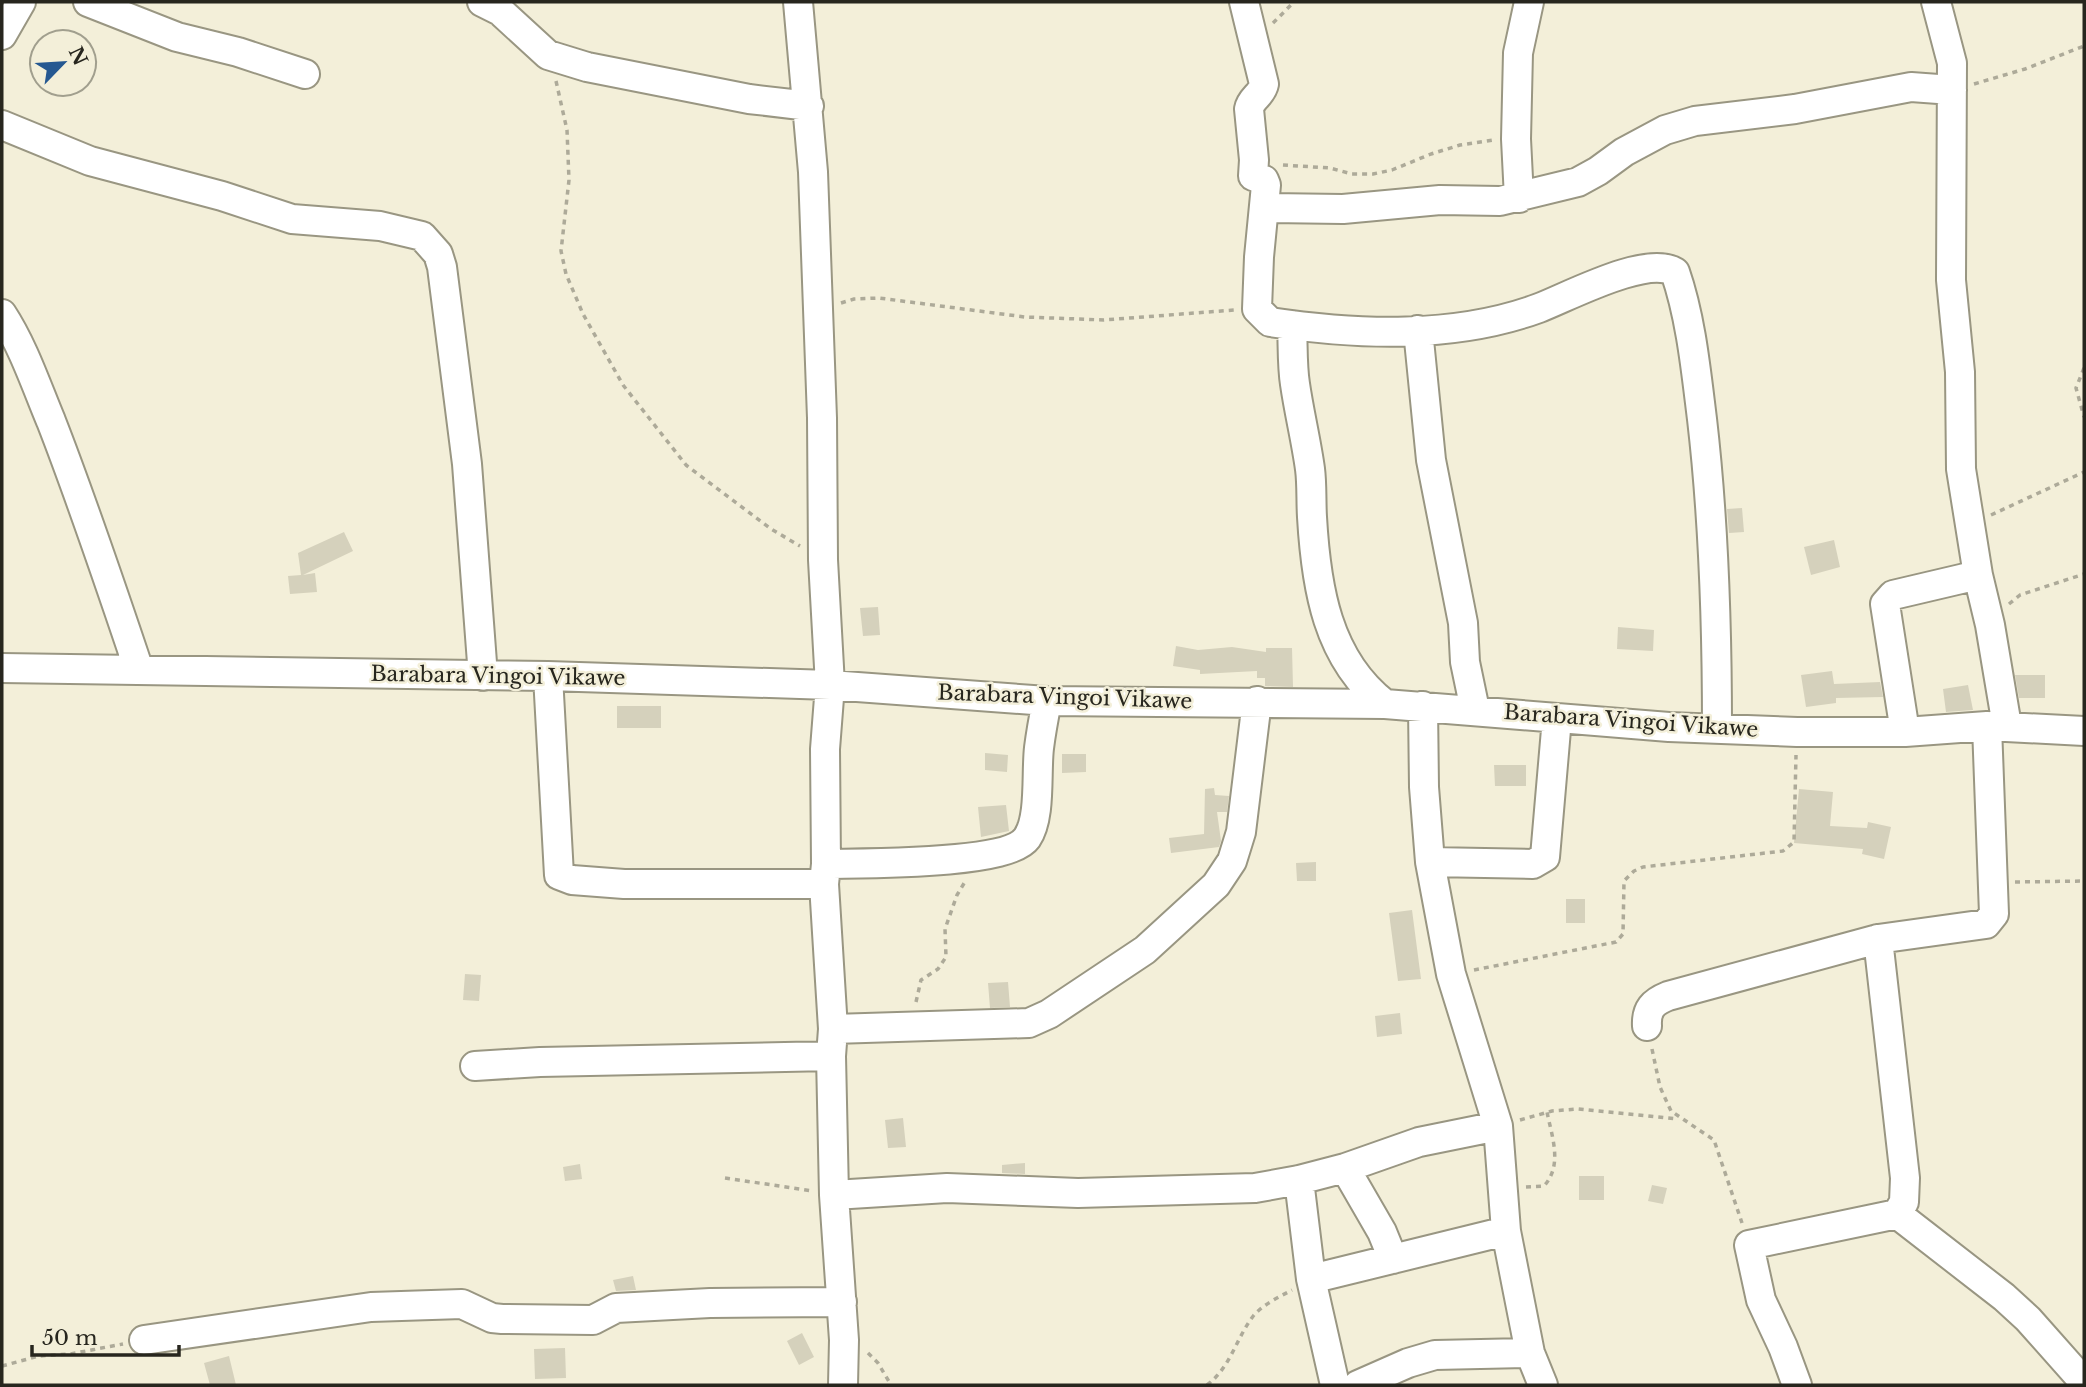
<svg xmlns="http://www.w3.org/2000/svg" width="2086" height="1387" font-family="'Libre Baskerville',serif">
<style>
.building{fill:#d5d1bc}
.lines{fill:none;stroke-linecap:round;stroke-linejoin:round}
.minor-casing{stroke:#999682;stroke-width:32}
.path{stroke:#adaa99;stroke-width:3.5;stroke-dasharray:5 5;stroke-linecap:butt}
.minor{stroke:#fff;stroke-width:28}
.labels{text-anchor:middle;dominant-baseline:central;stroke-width:5;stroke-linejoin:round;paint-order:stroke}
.street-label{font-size:21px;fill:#27261e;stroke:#f3efd9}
</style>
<rect width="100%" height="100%" fill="#f3efd9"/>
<path class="building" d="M1742 508 1744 532 1729 533 1727 509Z
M344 532 353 551 303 575 315 573 317 592 290 594 288 576 301 575 298 553Z
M1834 540 1840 567 1811 575 1804 547Z
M878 607 880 635 863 636 860 608Z
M1618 627 1654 630 1653 651 1617 649Z
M1176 646 1198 650 1232 647 1266 652V648H1292L1293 687 1265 686V678H1257V671L1200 674V670L1173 666Z
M1832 671 1834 684 1880 682 1883 697 1836 698V703L1806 707 1801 675Z
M2015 675H2045V698H2019Z
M1968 685 1973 710 1946 712 1943 689Z
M617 706H661V728H617Z
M985 753 1008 755 1007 772 985 770Z
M1062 754H1086V772L1062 773Z
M1494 765H1526V786H1495Z
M1214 788 1215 795 1229 796 1227 812H1217L1221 841 1219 847 1171 853 1169 838 1204 834 1205 789Z
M1799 789 1833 792 1830 826 1867 828 1868 822 1891 827 1884 859 1862 854 1863 849 1794 843Z
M1006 805 1009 831 981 837 978 807Z
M1316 862V881H1297L1296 863Z
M1566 899H1585V923H1566Z
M1412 910 1421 979 1398 981 1389 913Z
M465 974 481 975 479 1001 463 1000Z
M1008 982 1010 1007 990 1008 988 983Z
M1400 1013 1402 1034 1377 1037 1375 1016Z
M903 1118 906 1147 888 1148 885 1120Z
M1025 1163V1174L1002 1173V1165Z
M580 1164 582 1179 565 1181 563 1167Z
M1579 1176H1604V1200H1579Z
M1652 1185 1667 1188 1663 1204 1648 1201Z
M633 1276 636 1290 616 1291 613 1280Z
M802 1333 814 1357 799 1365 787 1341Z
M565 1348 566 1378 535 1379 534 1349Z
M229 1356 236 1385H210L204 1363Z"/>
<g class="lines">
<g class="minor-casing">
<path id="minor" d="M88 2 177 37 238 52 305 74
M482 2 500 11 548 55 587 67 749 99 809 106
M798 2 813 172 822 418 823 560 830 685 825 749 826 864 824 884 833 1029 831 1056 834 1195 844 1340 843 1385
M1244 2 1264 84C1262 95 1251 98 1249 109L1254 160 1253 176 1264 180 1266 185 1259 257 1257 309 1270 322C1358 335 1455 339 1539 308 1570 296 1646 255 1675 272 1691 318 1696 371 1702 419 1714 522 1717 624 1717 727
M1936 2 1952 63 1951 280 1960 372 1961 469 1978 575 1990 625 2007 726
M2 35 21 2
M2 125 90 161 222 196 292 219 380 226 422 236 438 254 442 267 467 464 483 676
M1519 198 1516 139 1518 53 1529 2
M1264 208 1343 209 1440 200 1500 201 1578 182 1598 171 1624 152 1665 130 1695 121 1795 109 1911 87 1952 90
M2 314C23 346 36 385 51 421 83 503 111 587 139 670
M1292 325C1293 345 1292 365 1295 384 1299 412 1306 440 1310 469 1312 484 1311 501 1312 517 1316 587 1327 659 1385 704
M1418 330 1431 460 1463 623 1465 662 1475 710
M2 668 548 676 830 685 1047 701 1385 704 1669 727 1797 732H1905L1987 726 2084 731
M548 676 559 875 572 880 624 884H824
M1423 706 1424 787 1430 862 1451 974 1498 1126 1506 1231 1530 1353 1543 1385
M1905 732 1885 604 1893 595 1978 575
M1430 862 1533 864 1545 857 1557 718
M826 864C861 863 1008 865 1027 838 1041 818 1036 773 1039 748 1041 732 1044 716 1047 701
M1647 1026C1646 1009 1653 1002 1668 996L1878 939 1986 924 1994 914 1987 726
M833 1029 1029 1023 1049 1014 1145 950 1216 885 1232 861 1241 832 1257 701
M475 1066 540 1062 831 1056
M1345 1168 1382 1232 1393 1259
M1299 1180 1311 1279 1335 1385
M834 1195 947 1188 1078 1193 1255 1188 1299 1180 1345 1168 1419 1142 1498 1126
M1897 1214 2004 1297 2028 1319 2084 1382
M1311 1279 1506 1231
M144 1340 371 1307 462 1304 492 1318 502 1319 593 1320 616 1308 710 1303 842 1302
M1358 1385 1408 1363 1435 1355 1530 1353
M1797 1385 1783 1347 1761 1300 1749 1245 1897 1214 1904 1202 1905 1178 1878 939"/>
</g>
<path class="path" d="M1273 23 1294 2
M556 81 567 130 569 180 561 251 566 274 583 314 623 385 686 465 771 529 800 546
M1974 84 2025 69 2084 46
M1283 165 1330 168 1352 174H1373L1392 170 1431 154 1460 145 1493 140
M841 303 854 299 879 298 1025 317 1104 320 1234 310
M2084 368 2076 388 2084 417
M1991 515 2084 472
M2009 604 2020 595 2084 574
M2015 882 2084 881
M1474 970 1616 942 1623 934 1624 881 1634 871 1643 867 1783 851 1794 842 1796 755
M916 1002 921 980 938 969 946 957 945 929 957 895 966 880
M1652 1049 1660 1087 1671 1111 1714 1140 1742 1223
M1520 1120 1552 1111 1578 1109 1678 1119
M725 1178 813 1191
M1526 1187 1544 1186C1563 1165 1552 1137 1547 1112
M868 1353 878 1363 891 1385
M2 1366 39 1356 70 1354 123 1344
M1207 1385C1231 1367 1236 1338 1254 1315 1264 1304 1279 1297 1292 1290"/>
<use href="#minor" class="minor"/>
</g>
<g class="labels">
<g class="street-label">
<text transform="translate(498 676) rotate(1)">Barabara Vingoi Vikawe</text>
<text transform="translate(1065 697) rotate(2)">Barabara Vingoi Vikawe</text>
<text transform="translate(1631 721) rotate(4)">Barabara Vingoi Vikawe</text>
</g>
</g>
<rect width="2086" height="1387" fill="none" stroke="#27261e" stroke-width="7"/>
<g transform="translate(63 63) rotate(65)"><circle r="33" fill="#f3efd9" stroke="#a19f8e" stroke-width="2"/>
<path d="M0-5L12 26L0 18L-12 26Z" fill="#255891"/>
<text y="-10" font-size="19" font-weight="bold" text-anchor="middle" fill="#27261e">N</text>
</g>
<path d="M32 1345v10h147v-10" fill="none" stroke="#27261e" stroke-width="3.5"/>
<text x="42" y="1345" font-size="21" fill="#27261e" stroke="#f3efd9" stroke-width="5" paint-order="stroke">50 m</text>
</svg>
